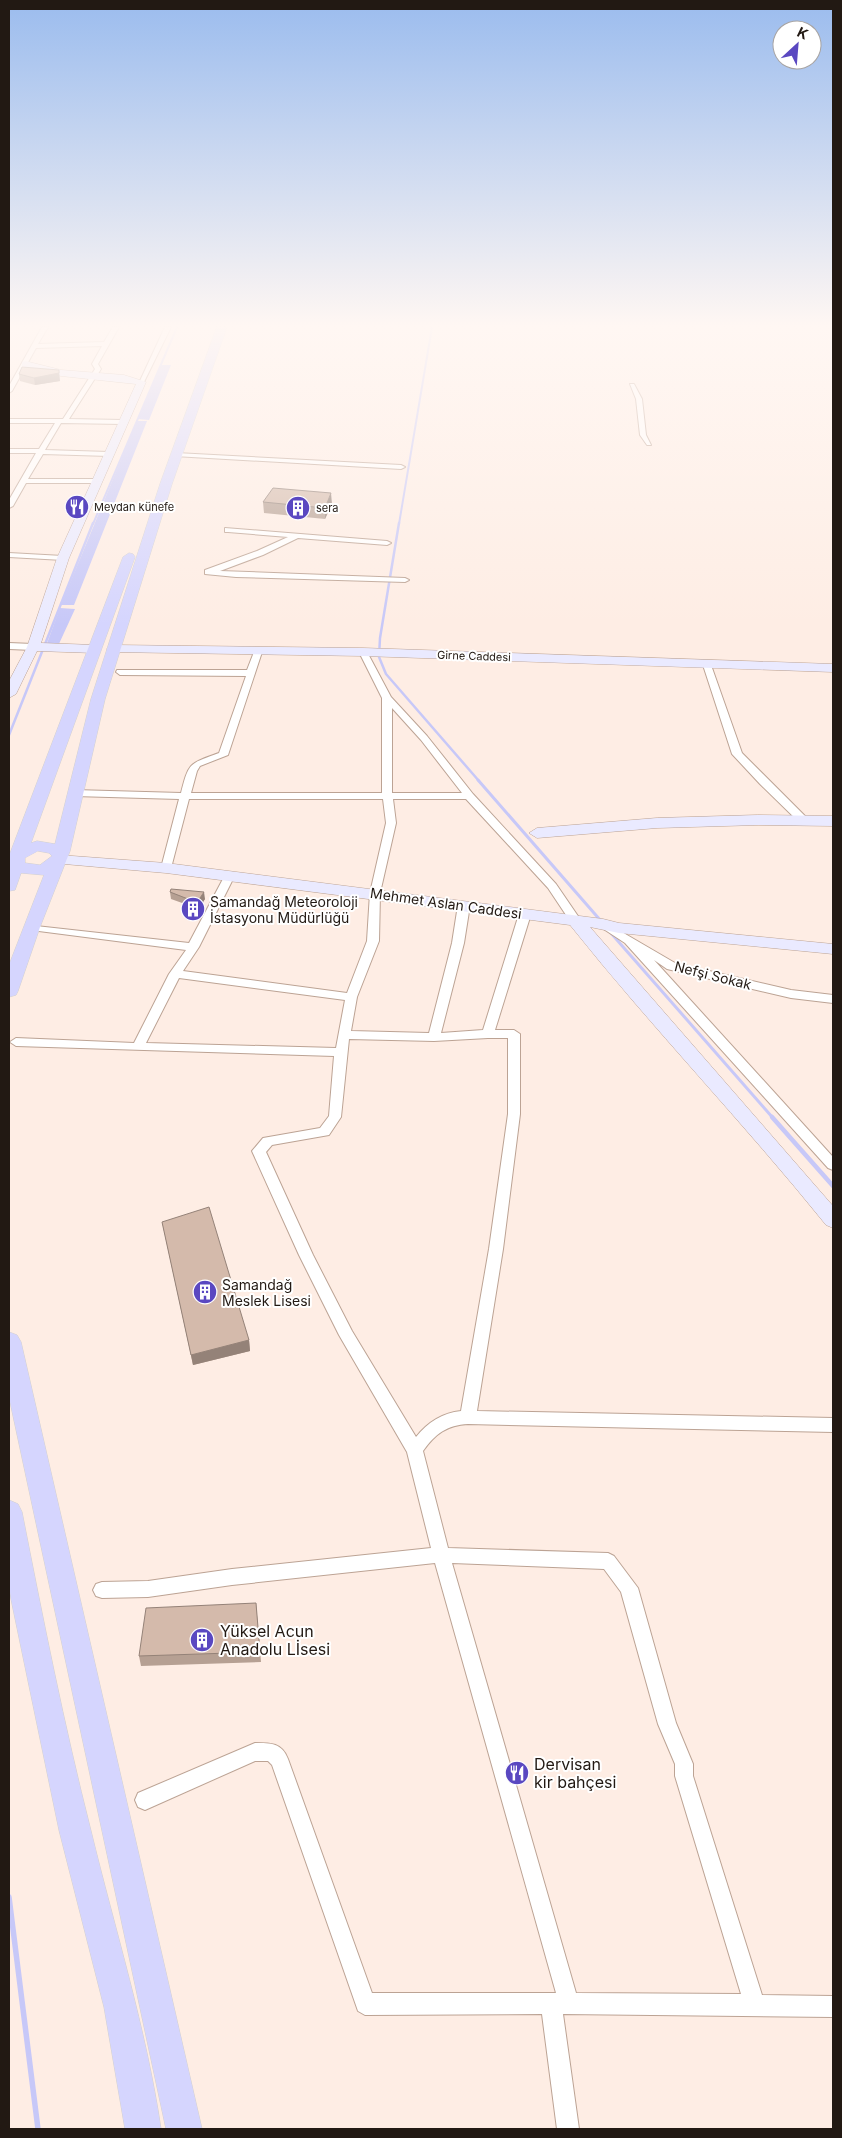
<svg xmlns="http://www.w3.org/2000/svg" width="842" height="2138" font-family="Inter,sans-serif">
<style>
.water{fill:#c7c8f8}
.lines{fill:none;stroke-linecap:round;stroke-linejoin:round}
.stream-far4{stroke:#c7c8f8;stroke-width:2}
.stream-far3{stroke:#c7c8f8;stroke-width:2.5}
.stream-far2{stroke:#c7c8f8;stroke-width:3}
.stream-far1{stroke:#c7c8f8;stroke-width:4.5}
.stream{stroke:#c7c8f8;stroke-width:5.5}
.street-casing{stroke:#bca394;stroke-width:2}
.secondary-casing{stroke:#bca394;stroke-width:1}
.primary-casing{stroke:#d3d1d0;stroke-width:1}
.street{fill:#fff;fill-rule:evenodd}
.secondary{fill:#eaeaff;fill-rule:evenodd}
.primary{fill:#d5d5fe;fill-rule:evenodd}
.wall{fill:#b6a093}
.shaded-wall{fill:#948278}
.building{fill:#d4baab;stroke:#948278}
.labels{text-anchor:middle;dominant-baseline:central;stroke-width:4;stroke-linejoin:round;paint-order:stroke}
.far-poi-label{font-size:11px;fill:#221913;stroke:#fff;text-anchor:start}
.far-street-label{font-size:11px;fill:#221913;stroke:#fff}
.poi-label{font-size:14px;fill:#221913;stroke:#fff;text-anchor:start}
.street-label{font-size:14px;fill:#221913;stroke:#fff}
.near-poi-label{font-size:16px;fill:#221913;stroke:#fff;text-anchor:start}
</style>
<rect width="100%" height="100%" fill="#feede4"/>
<path class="water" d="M161 365H171L149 420 138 419Z
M137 421H147L74 605H61Z
M60 608 75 609 58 646H46Z"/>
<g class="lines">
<path class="stream-far4" d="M93 524 177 327
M399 524 432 327"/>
<path class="stream-far3" d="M399 523 380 638 379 657 386 674 479 781
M9 735 93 523"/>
<path class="stream-far2" d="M478 780 601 921
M610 932 773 1118"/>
<path class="stream-far1" d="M772 1117 833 1186"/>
<path class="stream" d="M9 1897 38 2129"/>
<g class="street-casing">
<path id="street" d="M42 327H48L38 344 104 342 113 327H119L98 364 101 369 69 419 123 420 126 422 123 424 61 423 45 450 109 452 112 454 109 456 43 454 28 479H97L101 481 97 483H26L13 506 9 508V500L36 453H9V449H39L55 423H9V419H63L95 369 92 364 102 346 36 348 12 391 9 393V386Z
M165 327H171L144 382 139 383Z
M630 384H634L642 399 646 435 651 445H647L640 435 636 399Z
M176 453 401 465 405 467 401 469 174 456 173 455Z
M225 528 387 541 391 543 387 545 298 538 263 555 220 571 405 578 409 580 405 582 236 577 205 574V570L257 551 288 537 228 532H225Z
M9 553 63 556 67 558 63 560 9 557Z
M9 643 33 644 37 647 33 650 9 649Z
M258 649 262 652 228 755 200 766 197 771 191 793H382V698L359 652 366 650 391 697 427 736 473 794 556 884 582 922 580 924H572L548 888 466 799H393L396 823 380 893 379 941 357 997 351 1031 429 1033 452 943 458 905 464 902 470 905 464 943 441 1033 483 1030 519 914 525 911 531 914 495 1030H514L520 1034V1114L503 1249 477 1411 833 1418V1432L468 1424C447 1425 435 1434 423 1451L448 1548 608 1553 614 1556 638 1588 676 1723 693 1764V1776L762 1995 833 1996V2017L563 2014 579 2129H557L542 2014 365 2015 358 2011 272 1765 268 1761H255L145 1810 138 1807 135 1800 138 1793 255 1743C271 1743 282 1743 288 1759L372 1993H556L435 1563 232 1585 148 1597 102 1598 96 1596 93 1590 96 1584 102 1582 148 1581 232 1569 431 1548 407 1452 339 1335 299 1255 252 1151 263 1138 320 1128 329 1116 334 1056 16 1046 10 1042 16 1038 134 1043 169 974 186 950 31 930 25 927 27 925 189 943 224 877 229 874 234 877 199 947 183 971 347 993 367 941 370 893 386 823 383 799H189L171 868 166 871 161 868 179 799 74 796 69 793 74 790 181 793C189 762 189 764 219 753L246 676 120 675 116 672 117 670H247L254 652ZM392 708 421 740 462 793H392ZM179 978 345 1000 336 1048 146 1043ZM488 1038H508V1114L489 1249 461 1411C442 1413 428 1422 416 1437L352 1331 313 1255 266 1152 272 1145 329 1135 341 1117 349 1039 434 1041ZM452 1563 604 1569 621 1592 658 1724 675 1764V1776L741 1994 576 1993Z
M704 663 711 665 742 753 809 820V824H801L760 784 732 754 703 665Z
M603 921 675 963 791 990 833 995V1003L791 998 667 969 654 960 833 1157V1170L828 1168 625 943 599 926 597 924 599 922Z"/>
</g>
<g class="secondary-casing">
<path id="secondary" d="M25 361 61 370 124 375 146 382 69 558 41 643 95 645 102 649 95 653 37 651 16 694 9 698V681L27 647 57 558 136 384 61 376 22 366V362Z
M114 645 363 648 833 664V672L363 656 109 652 107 649 109 646Z
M758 815 833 816V826L758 825 657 828 537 838 529 833 537 828 657 818Z
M59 855 166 863 603 919 619 923 833 944V954L619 933 590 927 833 1206V1228L826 1225C744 1123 652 1028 570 925L166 873 53 863 51 860Z"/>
</g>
<g class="primary-casing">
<path id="primary" d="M217 327H227L172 484 105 699 70 851 40 927 18 991 16 995 9 997V965L44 875 21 873 15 890 9 891V856L123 557 129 553 133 554 135 557 31 843 37 841 55 844 91 699 160 484ZM38 851 49 853 52 856 40 865 25 863V858Z
M9 1332 17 1335 21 1342 202 2129H166L9 1397Z
M9 1500 18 1504 22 1512C43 1619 64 1725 91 1831 115 1930 146 2028 161 2129H125L104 2007 59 1830 11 1599 9 1585Z"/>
</g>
<use href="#street" class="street"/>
<use href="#secondary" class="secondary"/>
<use href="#primary" class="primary"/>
</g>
<path class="wall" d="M19 374 60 381 35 385 20 381Z
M263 502 332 504 325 519 264 513Z
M170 892 205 899 195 914 185 912V904L171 899Z
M162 1222 249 1340 250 1351 193 1365Z
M256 1603 261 1662 141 1666 139 1656Z"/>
<path class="shaded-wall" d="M59 370 60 381 35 385 34 378Z
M331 493 332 504 325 519V508Z
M204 892 205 899 195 914 194 907Z
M249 1340 250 1351 193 1365 191 1355Z"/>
<path class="building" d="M22 367 59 370V373L34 378 19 374Z
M273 488 331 493 325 508 263 502Z
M171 889 204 892 194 907 184 905 188 899 170 892Z
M209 1207 249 1340 191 1355 162 1222Z
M256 1603 260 1652 139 1656 146 1608Z"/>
<linearGradient id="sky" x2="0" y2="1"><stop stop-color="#9bbcee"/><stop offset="0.52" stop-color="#fff7f3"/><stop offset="1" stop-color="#fff7f3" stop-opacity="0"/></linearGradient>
<rect width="842" height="626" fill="url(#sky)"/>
<defs>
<g id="restaurant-disc" transform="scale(1.25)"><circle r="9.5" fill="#5a48c1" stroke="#fff"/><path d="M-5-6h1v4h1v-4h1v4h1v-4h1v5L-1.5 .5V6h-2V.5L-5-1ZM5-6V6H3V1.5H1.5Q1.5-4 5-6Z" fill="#fff"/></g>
<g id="building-disc" transform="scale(1.25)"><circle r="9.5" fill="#5a48c1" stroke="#fff"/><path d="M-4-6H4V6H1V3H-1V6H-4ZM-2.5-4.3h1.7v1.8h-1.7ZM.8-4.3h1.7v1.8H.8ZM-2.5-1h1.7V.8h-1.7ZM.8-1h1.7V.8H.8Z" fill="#fff"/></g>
</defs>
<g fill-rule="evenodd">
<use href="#restaurant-disc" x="77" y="507"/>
<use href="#building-disc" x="298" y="508"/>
<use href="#building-disc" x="193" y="909"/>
<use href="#building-disc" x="205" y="1292"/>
<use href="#building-disc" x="202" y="1640"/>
<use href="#restaurant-disc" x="517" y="1773"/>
</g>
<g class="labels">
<g class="far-poi-label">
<text x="94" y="507">Meydan künefe</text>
<text x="316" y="508">sera</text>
</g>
<g class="far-street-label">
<text transform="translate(474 656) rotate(2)">Girne Caddesi</text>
</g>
<g class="poi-label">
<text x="210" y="901">Samandağ Meteoroloji<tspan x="210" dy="16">İstasyonu Müdürlüğü</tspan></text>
<text x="222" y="1284">Samandağ<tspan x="222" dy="16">Meslek Lisesi</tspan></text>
</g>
<g class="street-label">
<text transform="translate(446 903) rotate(8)">Mehmet Aslan Caddesi</text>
<text transform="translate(713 975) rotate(14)">Nefşi Sokak</text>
</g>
<g class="near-poi-label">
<text x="220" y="1631">Yüksel Acun<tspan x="220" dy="18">Anadolu Lİsesi</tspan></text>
<text x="534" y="1764">Dervisan<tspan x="534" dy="18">kir bahçesi</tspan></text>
</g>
</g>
<rect width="842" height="2138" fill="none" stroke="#221913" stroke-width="20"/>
<g transform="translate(797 45) rotate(26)"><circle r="24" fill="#ffffff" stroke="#a7a3a1"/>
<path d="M0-4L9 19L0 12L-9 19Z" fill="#5a48c1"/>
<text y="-8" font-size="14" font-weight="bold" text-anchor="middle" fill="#221913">K</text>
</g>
</svg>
